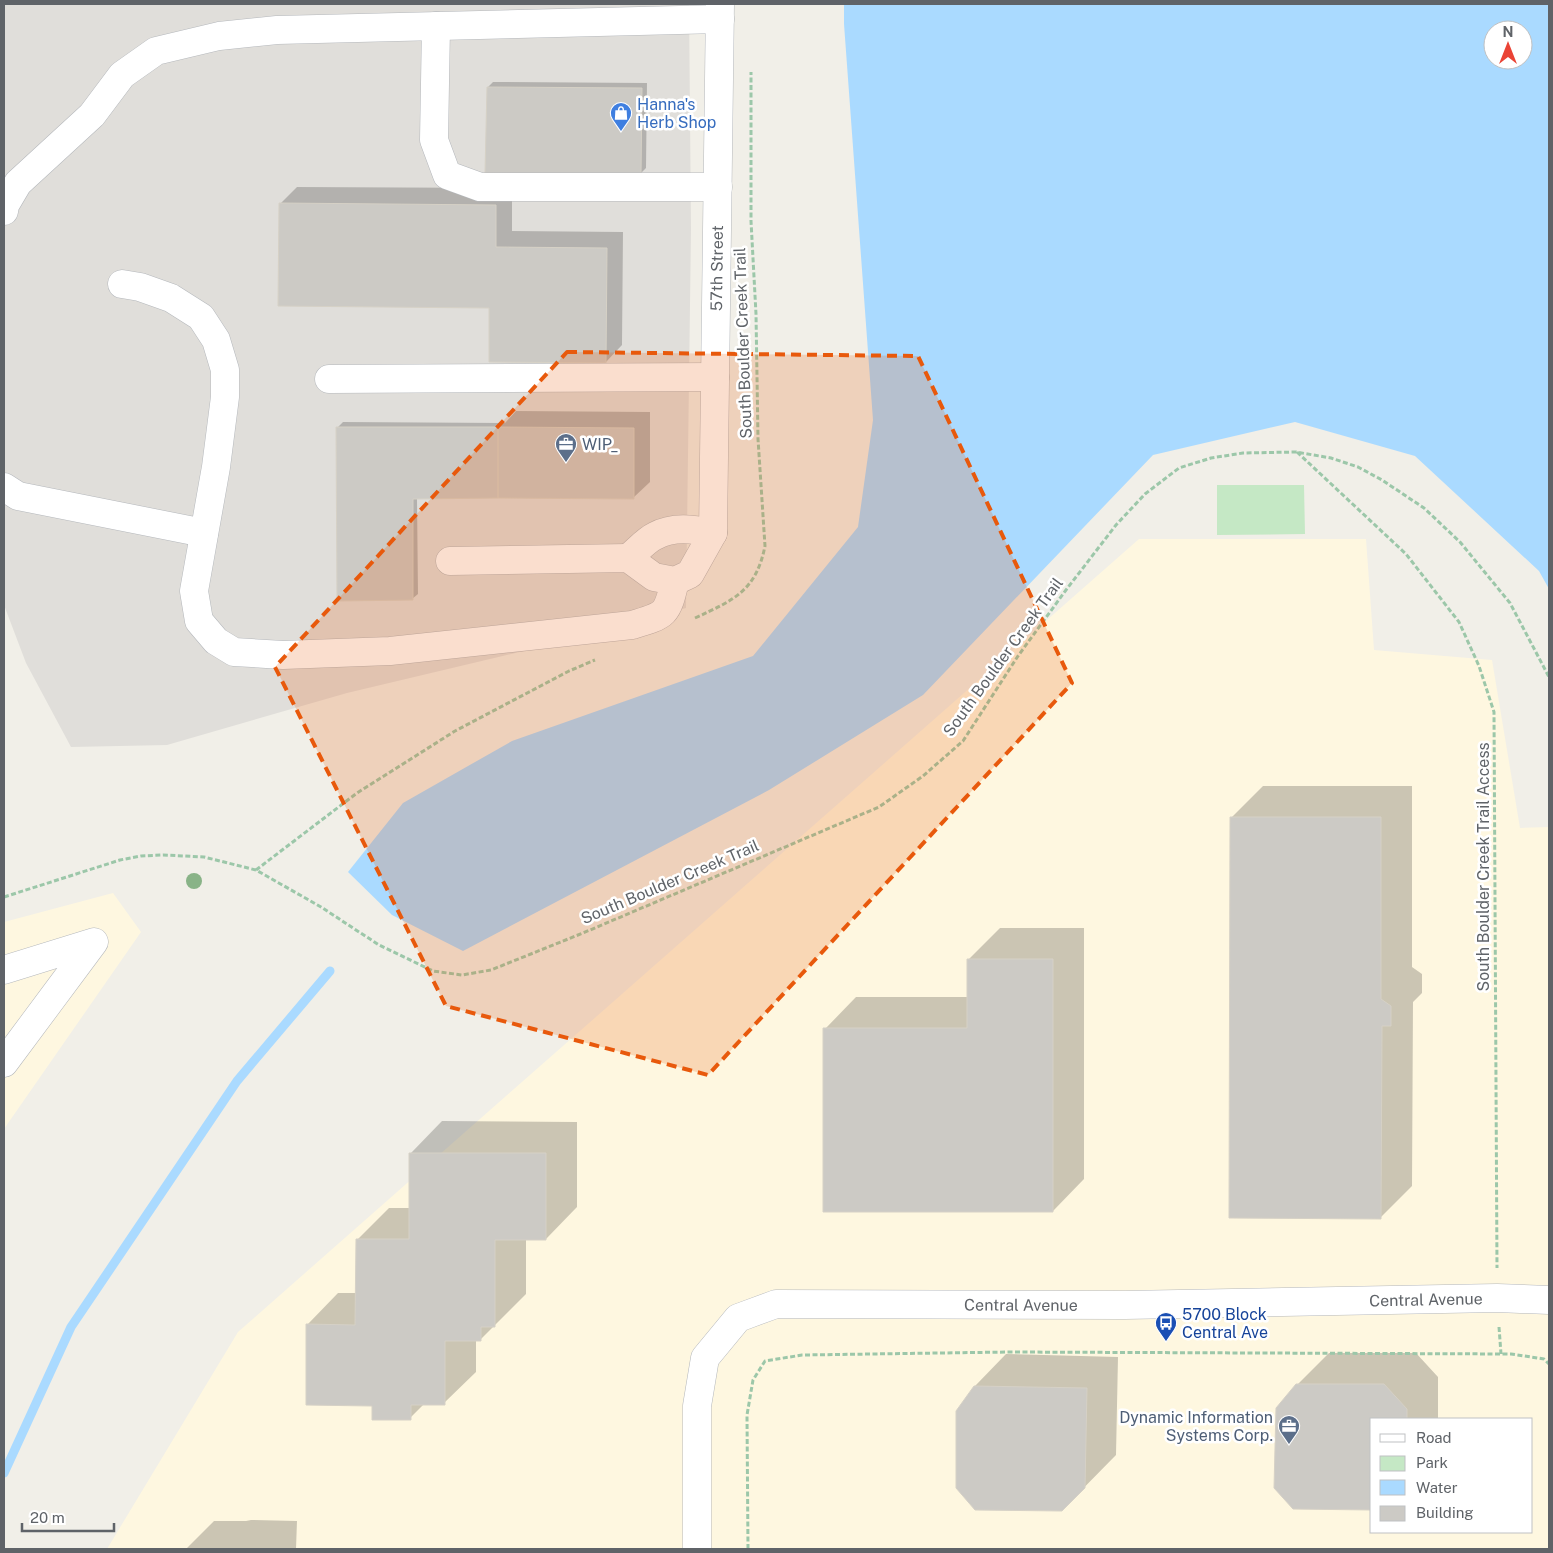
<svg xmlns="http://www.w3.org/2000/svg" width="1553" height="1553" font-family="'Public Sans',sans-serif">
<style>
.commercial{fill:#fef7e0;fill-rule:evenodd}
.industrial{fill:#e0deda}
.green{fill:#c5e8c5}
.water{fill:#aadaff;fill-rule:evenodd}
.shadow{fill:#0003}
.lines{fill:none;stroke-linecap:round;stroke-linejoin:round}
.stream{stroke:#aadaff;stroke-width:9}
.building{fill:#cccac5;stroke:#d6d1c6}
.minor-casing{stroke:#b5b8bc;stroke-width:29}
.path{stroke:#9cc7a9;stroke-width:3;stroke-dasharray:5 2.5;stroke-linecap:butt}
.minor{stroke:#fff;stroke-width:28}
.tree{fill:#89b387}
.marked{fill:#e8590c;fill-opacity:0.2;stroke:#e8590c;stroke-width:4;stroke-dasharray:10 6;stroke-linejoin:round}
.labels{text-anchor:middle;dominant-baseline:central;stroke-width:5;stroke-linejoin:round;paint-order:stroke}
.shop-label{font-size:16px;fill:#366cbe;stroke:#fff;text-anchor:start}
.street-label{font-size:16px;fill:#5f6368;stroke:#fff}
.service-label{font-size:16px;fill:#4e5e75;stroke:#fff;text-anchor:start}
.transit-label{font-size:16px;fill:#164399;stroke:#fff;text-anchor:start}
</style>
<rect width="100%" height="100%" fill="#f1efe8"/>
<path class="commercial" d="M1139 539H1366L1374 650 1492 660 1520 828 1549 827V1549H107L238 1332ZM1372 1419H1532V1532H1372Z
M113 893 141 932 4 1129V922Z"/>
<path class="industrial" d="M4 4H689L691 229 686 608 524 651 347 693 167 745 71 747 26 663 4 605Z"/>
<path class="green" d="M1217 485H1304L1305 534 1217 535Z"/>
<path class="water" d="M844 4H1549V589L1539 571 1415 456 1295 422 1153 455 923 695 769 790 463 951 392 915 348 872 403 803 512 741 753 656 858 527 873 420 844 24ZM1493 30H1523V60H1493Z"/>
<path class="shadow" d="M493 82 647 83 646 168 641 173 488 87Z
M297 187 512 188V231L623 232 622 345 606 362 280 204Z
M516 411 650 412V482L633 498H417L418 594 412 599 338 427 343 422 505 423Z
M1263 786H1412V967L1422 974V993L1413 1002 1412 1186 1381 1217 1231 818Z
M1000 928H1084V1179L1053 1211 825 1029 856 997H968V960Z
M442 1121 577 1122V1207L546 1239H526V1294L480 1340H476V1372L444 1403H425L410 1418 307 1325 338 1293H357V1240L389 1208H411V1153Z
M1329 1353H1416L1438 1377V1419H1372L1297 1385Z
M1006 1354 1118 1357 1116 1455 1062 1510 975 1386Z
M251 1520 297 1521 296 1549H186L214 1521H246Z"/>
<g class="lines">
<path class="stream" d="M4 1473 71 1327 237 1081 330 971"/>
</g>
<path class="building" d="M487 87 642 88 641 175 485 173Z
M279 203 496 205V247L607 248 606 363 489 362V308L278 306Z
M336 427H498V498L413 499V600L337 601Z
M498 427 634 428V499L498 498Z
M1230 817H1381V999L1391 1006V1026H1382L1381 1219 1229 1218Z
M967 959H1053V1212H823V1028H967Z
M409 1153H546V1240H495V1327H481V1341H445V1405H411V1420H372V1406L306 1405V1324L355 1325 356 1239H409Z
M1296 1384H1384L1407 1409V1419H1372V1510L1293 1509 1274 1488 1276 1408Z
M974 1386 1087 1388 1085 1488 1062 1511 975 1510 956 1488V1411Z"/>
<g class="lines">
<g class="minor-casing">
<g id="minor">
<path d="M436 26 434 140 447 175 480 187H718"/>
<path d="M4 211 5 205 18 183 92 115 122 75 156 51 219 36 277 30 720 19"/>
<path d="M122 284 140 287 171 298 201 317 216 340 225 370V397L216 467 194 591 199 621 216 641 234 652 283 655 390 651 632 625C666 615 667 615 675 581"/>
<path d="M329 379 715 377"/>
<path d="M4 487 18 496 204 533"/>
<path d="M628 558C636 552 646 540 655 536 673 526 693 529 713 533"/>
<path id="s1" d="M450 561 628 558 654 577 675 581 690 574 713 533 720 4"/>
<path d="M4 970 94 942 4 1063"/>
<path id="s2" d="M697 1549V1406L705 1358 738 1318 776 1304 1125 1305 1497 1298 1549 1300"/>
</g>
</g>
<path class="path" d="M1297 452 1406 554 1459 622 1479 666 1494 712 1497 1268
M695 618C734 600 756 591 765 546L758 439 756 314 751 221V72
M256 870 357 793 455 731 569 671 595 660
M4 897 120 860 141 856 163 855 204 857 256 870 321 907 379 945 433 971 462 975 491 970 583 933 879 807 923 776 963 741 1018 656 1066 590 1116 525 1145 494 1179 468 1211 458 1243 453 1296 452 1331 458 1358 467 1382 480 1424 508 1460 542 1510 603 1549 677
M1499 1327 1501 1354
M748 1549 747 1415 753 1380 765 1361 802 1355 1010 1352 1511 1354 1544 1359 1549 1364"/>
<use href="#minor" class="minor"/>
</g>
<circle class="tree" cx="194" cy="881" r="8"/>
<path class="marked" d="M567 352 918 356 1072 683 708 1075 446 1006 275 667Z"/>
<defs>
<g id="shop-pin" transform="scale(1.125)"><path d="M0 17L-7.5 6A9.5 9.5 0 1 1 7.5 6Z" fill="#3f7fe0" stroke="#fff"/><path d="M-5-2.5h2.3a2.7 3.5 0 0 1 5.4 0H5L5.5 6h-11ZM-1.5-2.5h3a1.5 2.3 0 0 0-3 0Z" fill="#fff"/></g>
<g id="office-pin" transform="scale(1.125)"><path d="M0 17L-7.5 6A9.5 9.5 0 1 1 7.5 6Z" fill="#5c6f8a" stroke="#fff"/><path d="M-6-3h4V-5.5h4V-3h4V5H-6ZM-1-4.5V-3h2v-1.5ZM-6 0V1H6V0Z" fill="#fff"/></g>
<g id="bus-pin" transform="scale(1.125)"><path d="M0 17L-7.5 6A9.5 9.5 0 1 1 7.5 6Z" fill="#1a4fb4" stroke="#fff"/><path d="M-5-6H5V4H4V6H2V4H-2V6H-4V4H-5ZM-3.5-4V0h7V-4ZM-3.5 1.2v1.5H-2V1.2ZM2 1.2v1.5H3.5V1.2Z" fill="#fff"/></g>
</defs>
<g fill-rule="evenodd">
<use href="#shop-pin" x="621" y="113"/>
<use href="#office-pin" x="566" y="444"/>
<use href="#bus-pin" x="1166" y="1323"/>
<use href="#office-pin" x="1289" y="1426"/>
</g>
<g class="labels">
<g class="shop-label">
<text x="637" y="104">Hanna's<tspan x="637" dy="18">Herb Shop</tspan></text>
</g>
<g class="street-label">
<text stroke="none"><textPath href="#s1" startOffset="560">57th Street</textPath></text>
<text transform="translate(743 343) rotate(-92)">South Boulder Creek Trail</text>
<text transform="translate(1003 657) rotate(-54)">South Boulder Creek Trail</text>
<text transform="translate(1483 867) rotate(-90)">South Boulder Creek Trail Access</text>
<text transform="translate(670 882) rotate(-23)">South Boulder Creek Trail</text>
<text stroke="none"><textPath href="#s2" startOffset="934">Central Avenue</textPath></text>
<text stroke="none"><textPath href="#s2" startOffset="529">Central Avenue</textPath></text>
</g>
<g class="service-label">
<text x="582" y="444">WIP_</text>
<text x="1273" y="1417" text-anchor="end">Dynamic Information<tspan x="1273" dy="18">Systems Corp.</tspan></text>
</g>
<g class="transit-label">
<text x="1182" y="1314">5700 Block<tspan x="1182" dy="18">Central Ave</tspan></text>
</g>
</g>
<rect width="1553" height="1553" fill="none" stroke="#5f6368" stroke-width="10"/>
<rect x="1370" y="1418" width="162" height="115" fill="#ffffff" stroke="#bfc1c3"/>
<rect x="1380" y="1434" width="25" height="8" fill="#ffffff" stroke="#bfc1c3"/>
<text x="1416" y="1443" font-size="15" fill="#5f6368">Road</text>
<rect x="1380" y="1456" width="25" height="15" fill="#c5e8c5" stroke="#bfc1c3"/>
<text x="1416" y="1468" font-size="15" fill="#5f6368">Park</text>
<rect x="1380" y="1480" width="25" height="15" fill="#aadaff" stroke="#bfc1c3"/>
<text x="1416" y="1493" font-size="15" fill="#5f6368">Water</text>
<rect x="1380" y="1506" width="25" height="15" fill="#cccac5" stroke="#bfc1c3"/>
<text x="1416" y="1518" font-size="15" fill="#5f6368">Building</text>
<g transform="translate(1508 45)"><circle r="24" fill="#ffffff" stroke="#bfc1c3"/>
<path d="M0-4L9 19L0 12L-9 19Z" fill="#ea4335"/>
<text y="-8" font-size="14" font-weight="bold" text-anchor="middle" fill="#5f6368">N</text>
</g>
<path d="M22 1523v8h92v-8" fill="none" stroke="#5f6368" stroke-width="2.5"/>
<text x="30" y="1523" font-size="15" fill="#5f6368" stroke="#ffffff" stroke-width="4" paint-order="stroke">20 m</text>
</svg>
